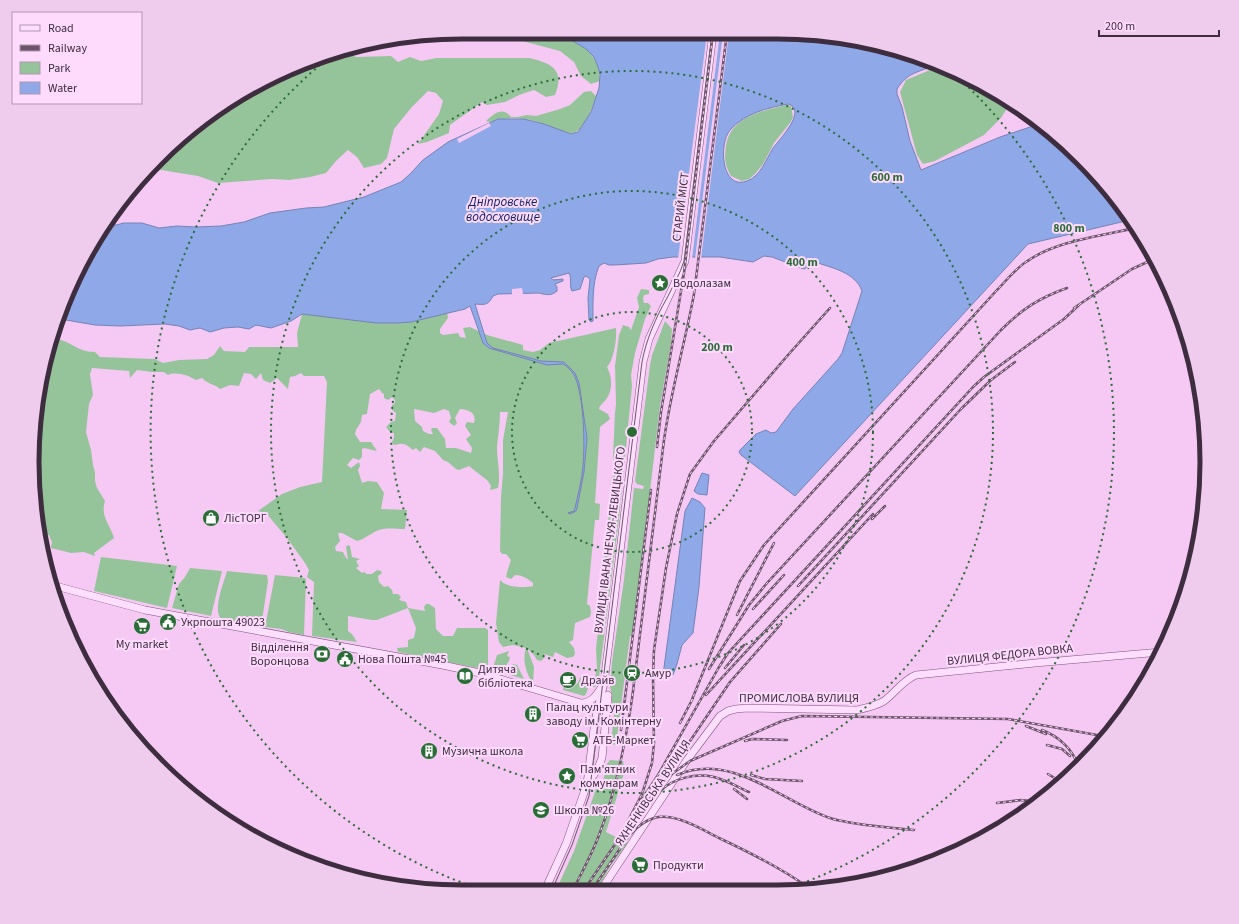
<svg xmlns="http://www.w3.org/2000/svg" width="1239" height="924" font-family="'Source Sans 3',sans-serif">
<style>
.green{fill:#96c49a;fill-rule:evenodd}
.water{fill:#8ea8e8;stroke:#7683b5;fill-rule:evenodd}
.pier{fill:#f6c9f5}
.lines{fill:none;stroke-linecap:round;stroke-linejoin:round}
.secondary-casing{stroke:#7c557b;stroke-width:8}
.secondary{stroke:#fddefd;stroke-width:7}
.tram{stroke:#6c546b;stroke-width:1}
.rail-casing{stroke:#6c546b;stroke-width:2.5}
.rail{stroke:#fedafd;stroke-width:1;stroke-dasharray:3;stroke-linecap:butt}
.ring{fill:none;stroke:#2a6c36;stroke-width:2;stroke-dasharray:2 4}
.labels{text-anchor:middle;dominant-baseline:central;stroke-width:4;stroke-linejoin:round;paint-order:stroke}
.street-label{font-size:12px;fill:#3e2d3e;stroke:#fedafd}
.poi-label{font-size:12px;fill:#3e2d3e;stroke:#fedafd;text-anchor:start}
.water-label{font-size:13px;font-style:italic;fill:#0e1f67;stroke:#fedafd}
.rim{fill:none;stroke:#3e2d3e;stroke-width:5}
.centre{fill:#2a6c36;stroke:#fedafd;stroke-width:2}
.ring-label{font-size:12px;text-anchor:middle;font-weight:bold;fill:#2a6c36;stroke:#fedafd;stroke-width:4;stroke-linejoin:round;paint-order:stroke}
</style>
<rect width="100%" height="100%" fill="#f6c9f5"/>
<path class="green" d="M488 32H553L573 41 586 49 594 58 598 67 600 81 591 84 581 76 574 62 560 51 526 42 504 34H489Z
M342 51 356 57 391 56 398 62 410 57 421 61 437 58H529C552 63 565 70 555 95L546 97 534 90 519 95 505 102 487 105 482 102 450 125 449 133 427 142 418 144 439 114 443 101 436 93 428 91 411 108 394 129 387 158 381 164 364 168 357 157 348 150 337 160 326 173 310 177 289 180 272 179 218 183 198 176 149 168 158 158 247 90Z
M942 65 1011 102 1001 118 984 135 935 161 923 164 917 155 900 92 906 80Z
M591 91 596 96C593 106 583 136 569 133 555 131 541 121 525 119 517 118 505 118 497 120 493 121 491 123 486 121 494 114 502 106 511 117H517L527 115 536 116 560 109 570 105 584 92Z
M786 105 791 106 793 117 790 123 774 143 763 164 755 174 749 179 742 181 731 176C725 165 724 159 726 146 730 117 762 111 786 105Z
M641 289 649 290V294L644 295 643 299 644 303H648L651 306 645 319 635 353 631 375 632 386 619 519 599 677 595 687H593V685L597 669 596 648 600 614 602 584 605 580 607 573 604 563 606 545V536L608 526 611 478 614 476 616 467 613 458 615 413 616 404 615 366 619 335 623 325 629 327 631 330 639 307 637 298Z
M447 312 448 318 440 329V333L443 335 458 333 460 337 466 338 463 328 470 327 487 335 523 345V350L533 352 540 350 549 343 616 328C617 338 614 360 607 367 612 376 613 389 607 398 604 403 600 404 599 409L608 414 610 419 600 427 595 503 600 504 599 520H595L587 604 590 606 591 612 590 617 575 623 573 640 569 642 574 648 575 654 573 657 567 658 555 652 553 657 544 654 545 657 541 661 537 660 534 655 527 648 534 667 533 684C526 672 522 661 526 648L513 645 503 647 499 642 496 623 500 580C507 588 523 588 533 586V583C527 578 522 575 515 575L511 579 506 577 507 572 511 560 506 554H502L500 551 501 497 503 473V440L508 412H500C500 424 498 436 497 447 497 461 501 475 498 488L490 490 491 486 488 481 469 466 459 470 456 469 448 462 443 460 435 451 424 447 420 452 416 448 413 450C409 447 405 443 400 444 398 444 396 445 394 445L392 442 394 438V433H391L386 427 391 422 395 421 396 413 392 410V405L395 403V400L392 397 388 400 384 398V394L382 393 379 389 370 394 367 414 362 415 361 422 356 430 355 434 360 442H371L377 451 364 448 362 449V457L359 460 353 458 347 465 351 468 359 462 360 466 358 470 362 483 368 481 377 482 384 493 381 509 407 510 405 529C398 529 390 528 383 529 374 530 366 539 357 541L342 533H338L340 541 335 547 336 551 343 552 346 558 348 559 346 547 348 545 350 546 352 557 360 559 356 561 359 566 356 568 362 573 365 572 366 574H372L377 570 381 571 382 573 378 576 379 582 384 587 388 586 392 590 393 594H398L401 597 399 600 406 602 408 608 425 611 424 607 426 604H429L435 608 436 629 443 636H453L457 628H485L488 630V670L398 652 397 648 408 647V640L414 638 416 628 408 608 377 620H372L348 616V631L352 634 357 642 312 636 314 582 307 577 309 570 305 563 287 538 266 513 258 511 282 494 300 487 322 482 327 382 324 376H304L301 373 295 376 290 377 288 389 277 378 270 383 263 380 261 373 256 379 251 374 244 373 239 386 230 385 220 389C215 384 207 384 202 378L196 380C189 376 177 371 168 375L164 372H152L137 370 130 378 129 371 92 368 90 374 93 395 89 404 86 432 91 450 93 465 95 472V481L97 488 105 501C100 517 110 524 114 538L94 553 95 556 84 552 71 553 51 548 52 542 49 535 45 534 42 535 33 490 40 378 54 339C69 339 76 352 95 352L100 357 155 359 163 363 179 360 207 359 214 355 220 346 224 351 245 352 249 347H298L297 333 302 314 387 323 411 322ZM414 409 434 413 444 409 449 411 451 418 449 422 454 426 457 423 455 418 460 409C468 410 477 412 474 423L467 422 465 426 471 435 466 439 472 448 471 453 456 448H446L445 439 437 428H432L431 430 433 434H429L423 431 422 427 415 421Z
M665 321 672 329 671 343 660 406 633 636H630L616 745 611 744 614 714 612 708V696L610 686 612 662 624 580 634 488 643 489 644 486 637 484 635 481 650 365 652 355Z
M101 557 177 566 167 608 94 591Z
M190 568 222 571 211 616 172 608 179 584 185 577Z
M227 571 267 575 268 581 261 627C254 626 246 624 239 622 235 622 231 623 227 622 208 618 224 583 227 571Z
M275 575 305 578 306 580 304 635 289 632 281 629 265 627Z
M509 651 507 656 510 657 509 661 501 674 492 671 497 655Z
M513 664 517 665 524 679 507 674Z
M581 677 590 682 586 694 584 696 563 690 565 682 577 684Z
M610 760 623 761 625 770 606 832 628 843 611 865 597 890H556L574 851 596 789 601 790 607 764Z"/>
<path class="water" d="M553 32 805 33 888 47 938 63C921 73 909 70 897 89V94L902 107 910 141 921 170 1000 137 1039 124 1081 158 1118 200 1130 220 1028 244 795 496 741 455 739 452 740 450 756 434 766 430 771 433 776 432 793 409 838 359 842 353 862 291C855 272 832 268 815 262H810L807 267 804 269 772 257 764 256 753 262 720 257H673L658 259 646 263 615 265H609L604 263 599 266C592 283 593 303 593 321L591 322 589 320 588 298 590 279 586 276 584 277 580 289 572 291C569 286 572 279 569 273L551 278 553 280 563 279V281L555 284 557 287V291C551 296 547 295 539 293L498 294 493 296C488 305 486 305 475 304L487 343 493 348 541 361 564 362 575 373 579 383 587 438 584 472 577 508 576 511 570 514 568 513 574 511 575 508C578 494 582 480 583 466 585 444 584 394 574 375 572 371 567 366 563 364L547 365 489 348 483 343 470 306 465 309 411 322 398 323H376L302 314 291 321 271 328 256 325 249 329 238 327 224 328 210 332 200 328 190 330 179 326 165 324 120 326 95 325 60 319 76 272 106 224 117 225 123 223H142L159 228 177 226 196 227 221 226 244 222 270 213 306 208 324 207 364 197 401 182 410 174 423 160 448 142 498 119H524L544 124 571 134 578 132 591 112 599 88 600 75 598 67 594 57 586 49 573 41ZM788 104C808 110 779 140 773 148 766 159 761 176 747 181 721 191 718 142 731 129 746 113 767 108 788 104Z
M702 473 709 475 707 495 698 494 694 491Z
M692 498 700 502 705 508 699 587 693 633 682 645 677 664 673 675H663L685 511Z"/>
<path class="pier" d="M707 33H720L692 259H678Z
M723 33H729L701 259H695Z
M489 123 491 126 459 143 457 139Z
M522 288 523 294 512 295V289Z"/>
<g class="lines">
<g class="secondary-casing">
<path id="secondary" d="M52 585 145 610 442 665 480 673 581 703C595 710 600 709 608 695
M581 703C591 703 596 696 601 688
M589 782 598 768 602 758 608 696
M545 890 566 844 587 784 595 721 604 683 643 362 649 339 685 261 713 33
M601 890 687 760 720 716 728 711 736 709 747 708 857 710C866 708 876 706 884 701 895 693 903 680 916 675L1035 663 1161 652"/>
</g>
<use href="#secondary" class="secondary"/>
<path class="tram" d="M552 890 572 845 589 796 642 362C646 340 656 317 667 298 673 286 680 274 684 261L712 33"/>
<g class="rail-casing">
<path id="rail" d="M1074 308 1132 269 1154 259
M657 447 661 412 684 273 713 33
M872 519 885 506
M798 586 961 409 991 380 1015 362
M753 609 784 575
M737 615 774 543
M725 668 744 645
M709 669 749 605 767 583 1001 330C1022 309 1039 298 1067 288
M706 695 873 514
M691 702 740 581 764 545 997 290C1006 281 1015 269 1026 262 1055 241 1101 236 1135 228
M680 723 693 698
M1026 726 1046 734
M621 730 651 490
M1042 730C1058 736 1073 749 1078 766
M745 741 752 739 787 740
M1047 745 1062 749 1070 756
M1093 753 1096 744
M1048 774 1061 782
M667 775 730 682 781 624
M677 775C731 751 781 801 830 818 835 820 842 821 847 822 869 826 892 828 914 830
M751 775 765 779 802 781
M734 789 747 799
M656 790 669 776 690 761 782 721 802 716 1008 719 1097 735
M660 791C674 778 695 773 714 777 726 780 738 787 749 792
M641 801 658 775 719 667 728 653 973 387 984 377 1064 319 1079 305
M997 803 1021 800 1040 802
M627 832 659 786
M609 865C621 848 633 824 654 818 663 815 672 817 681 820 694 824 707 832 719 838 751 853 781 868 809 888
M573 890C582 872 592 854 599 835 616 792 625 745 632 699L664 440C671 390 685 343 694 294L727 33
M584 890 618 840 642 794 652 763 654 743 653 676 654 650 666 568 677 514 690 474 714 441 788 355 830 308
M592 890 611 862"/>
</g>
<use href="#rail" class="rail"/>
</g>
<g class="ring">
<circle cx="632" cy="432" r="120"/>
<circle cx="632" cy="432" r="241"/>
<circle cx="632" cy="432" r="361"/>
<path d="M483 890A482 482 0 0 1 332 55M951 71A482 482 0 0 1 789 888"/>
</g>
<defs>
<g id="sight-disc" transform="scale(0.9)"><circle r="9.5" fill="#2a6c36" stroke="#fedafd"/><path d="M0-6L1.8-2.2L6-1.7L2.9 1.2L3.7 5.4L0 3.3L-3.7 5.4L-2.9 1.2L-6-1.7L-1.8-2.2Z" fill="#fff"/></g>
<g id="shop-disc" transform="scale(0.9)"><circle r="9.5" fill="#2a6c36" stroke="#fedafd"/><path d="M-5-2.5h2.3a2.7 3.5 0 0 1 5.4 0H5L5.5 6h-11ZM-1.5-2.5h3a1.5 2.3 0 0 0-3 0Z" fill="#fff"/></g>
<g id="civic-disc" transform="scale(0.9)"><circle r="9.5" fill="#2a6c36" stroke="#fedafd"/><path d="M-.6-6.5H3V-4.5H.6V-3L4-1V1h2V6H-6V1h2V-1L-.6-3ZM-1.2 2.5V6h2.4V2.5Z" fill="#fff"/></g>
<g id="supermarket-disc" transform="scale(0.9)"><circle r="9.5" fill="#2a6c36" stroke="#fedafd"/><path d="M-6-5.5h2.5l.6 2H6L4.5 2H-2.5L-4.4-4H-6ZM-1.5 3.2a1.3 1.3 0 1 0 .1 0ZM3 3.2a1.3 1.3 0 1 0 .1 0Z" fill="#fff"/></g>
<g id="bank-disc" transform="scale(0.9)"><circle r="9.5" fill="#2a6c36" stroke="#fedafd"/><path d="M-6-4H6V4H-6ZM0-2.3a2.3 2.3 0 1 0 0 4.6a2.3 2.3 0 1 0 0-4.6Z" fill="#fff"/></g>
<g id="station-disc" transform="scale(0.9)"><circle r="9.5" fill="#2a6c36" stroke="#fedafd"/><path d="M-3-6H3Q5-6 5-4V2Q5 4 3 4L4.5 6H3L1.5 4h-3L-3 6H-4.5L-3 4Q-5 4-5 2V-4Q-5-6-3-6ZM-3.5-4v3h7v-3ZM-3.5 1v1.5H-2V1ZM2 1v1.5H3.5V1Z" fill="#fff"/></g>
<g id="library-disc" transform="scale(0.9)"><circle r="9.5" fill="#2a6c36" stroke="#fedafd"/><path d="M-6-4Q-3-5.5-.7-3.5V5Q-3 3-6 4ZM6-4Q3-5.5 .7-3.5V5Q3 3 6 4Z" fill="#fff"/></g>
<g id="cafe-disc" transform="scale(0.9)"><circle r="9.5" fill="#2a6c36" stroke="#fedafd"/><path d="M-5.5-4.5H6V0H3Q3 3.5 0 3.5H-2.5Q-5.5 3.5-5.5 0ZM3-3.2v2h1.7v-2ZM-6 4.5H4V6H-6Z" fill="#fff"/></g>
<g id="building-disc" transform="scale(0.9)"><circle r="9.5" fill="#2a6c36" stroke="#fedafd"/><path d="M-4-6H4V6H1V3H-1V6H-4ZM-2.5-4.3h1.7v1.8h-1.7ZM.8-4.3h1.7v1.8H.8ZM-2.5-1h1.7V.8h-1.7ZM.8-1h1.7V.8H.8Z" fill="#fff"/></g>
<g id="school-disc" transform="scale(0.9)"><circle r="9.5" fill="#2a6c36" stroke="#fedafd"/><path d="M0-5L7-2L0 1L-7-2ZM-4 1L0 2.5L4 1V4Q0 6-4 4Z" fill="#fff"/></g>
</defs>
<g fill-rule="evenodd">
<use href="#sight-disc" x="660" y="283"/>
<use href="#shop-disc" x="211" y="518"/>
<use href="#civic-disc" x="168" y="622"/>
<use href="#supermarket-disc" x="142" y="626"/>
<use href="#bank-disc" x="322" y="654"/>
<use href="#civic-disc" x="345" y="659"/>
<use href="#station-disc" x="632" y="673"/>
<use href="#library-disc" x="465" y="676"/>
<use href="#cafe-disc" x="568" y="680"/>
<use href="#building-disc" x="533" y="714"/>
<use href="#supermarket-disc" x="580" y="740"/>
<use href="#building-disc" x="429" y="751"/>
<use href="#sight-disc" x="567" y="776"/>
<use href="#school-disc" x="541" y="810"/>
<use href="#supermarket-disc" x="640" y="865"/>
</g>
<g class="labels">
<g class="street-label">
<text transform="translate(681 207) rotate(-83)">СТАРИЙ МІСТ</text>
<text transform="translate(610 540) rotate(-83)">ВУЛИЦЯ ІВАНА НЕЧУЯ-ЛЕВИЦЬКОГО</text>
<text transform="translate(1010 655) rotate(-6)">ВУЛИЦЯ ФЕДОРА ВОВКА</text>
<text x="799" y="698">ПРОМИСЛОВА ВУЛИЦЯ</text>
<text transform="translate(653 793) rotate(-56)">ЯХНЕНКІВСЬКА ВУЛИЦЯ</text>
</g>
<g class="poi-label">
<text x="673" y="283">Водолазам</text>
<text x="224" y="518">ЛісТОРГ</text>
<text x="181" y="622">Укрпошта 49023</text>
<text x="142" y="644" text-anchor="middle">My market</text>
<text x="309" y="647" text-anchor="end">Відділення<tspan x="309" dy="14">Воронцова</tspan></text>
<text x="358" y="659">Нова Пошта №45</text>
<text x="478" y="669">Дитяча<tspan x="478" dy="14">бібліотека</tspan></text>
<text x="645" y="673">Амур</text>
<text x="581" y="680">Драйв</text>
<text x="546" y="707">Палац культури<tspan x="546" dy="14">заводу ім. Комінтерну</tspan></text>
<text x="593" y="740">АТБ-Маркет</text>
<text x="442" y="751">Музична школа</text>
<text x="580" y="769">Пам'ятник<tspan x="580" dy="14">комунарам</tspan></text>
<text x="554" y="810">Школа №26</text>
<text x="653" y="865">Продукти</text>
</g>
<g class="water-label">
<text x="503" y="202">Дніпровське<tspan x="503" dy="15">водосховище</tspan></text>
</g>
</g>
<path d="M0 0H1239V924H0ZM462 39H777A423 423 0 0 1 1200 462V462A423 423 0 0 1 777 885H462A423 423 0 0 1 39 462V462A423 423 0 0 1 462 39Z" fill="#efccee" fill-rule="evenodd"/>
<path class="rim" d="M462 39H777A423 423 0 0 1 1200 462V462A423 423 0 0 1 777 885H462A423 423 0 0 1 39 462V462A423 423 0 0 1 462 39Z"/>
<circle cx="632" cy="432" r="6" class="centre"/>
<g class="ring-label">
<text x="887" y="181">600 m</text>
<text x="1069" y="232">800 m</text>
<text x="802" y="266">400 m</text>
<text x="717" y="351">200 m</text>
</g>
<rect x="12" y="12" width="130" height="92" fill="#fedafd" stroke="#b195b1"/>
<rect x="20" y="25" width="20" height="6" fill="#fddefd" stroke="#b195b1"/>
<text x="48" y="32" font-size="12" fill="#3e2d3e">Road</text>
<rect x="20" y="45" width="20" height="6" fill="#6c546b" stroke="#b195b1"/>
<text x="48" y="52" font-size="12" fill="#3e2d3e">Railway</text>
<rect x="20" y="62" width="20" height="12" fill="#96c49a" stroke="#b195b1"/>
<text x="48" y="72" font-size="12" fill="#3e2d3e">Park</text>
<rect x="20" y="82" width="20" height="12" fill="#8ea8e8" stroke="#b195b1"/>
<text x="48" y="92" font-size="12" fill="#3e2d3e">Water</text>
<path d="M1099 30v6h120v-6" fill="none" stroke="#3e2d3e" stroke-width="2"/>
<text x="1105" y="30" font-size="12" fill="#3e2d3e" stroke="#fedafd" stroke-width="3" paint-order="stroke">200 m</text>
</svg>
